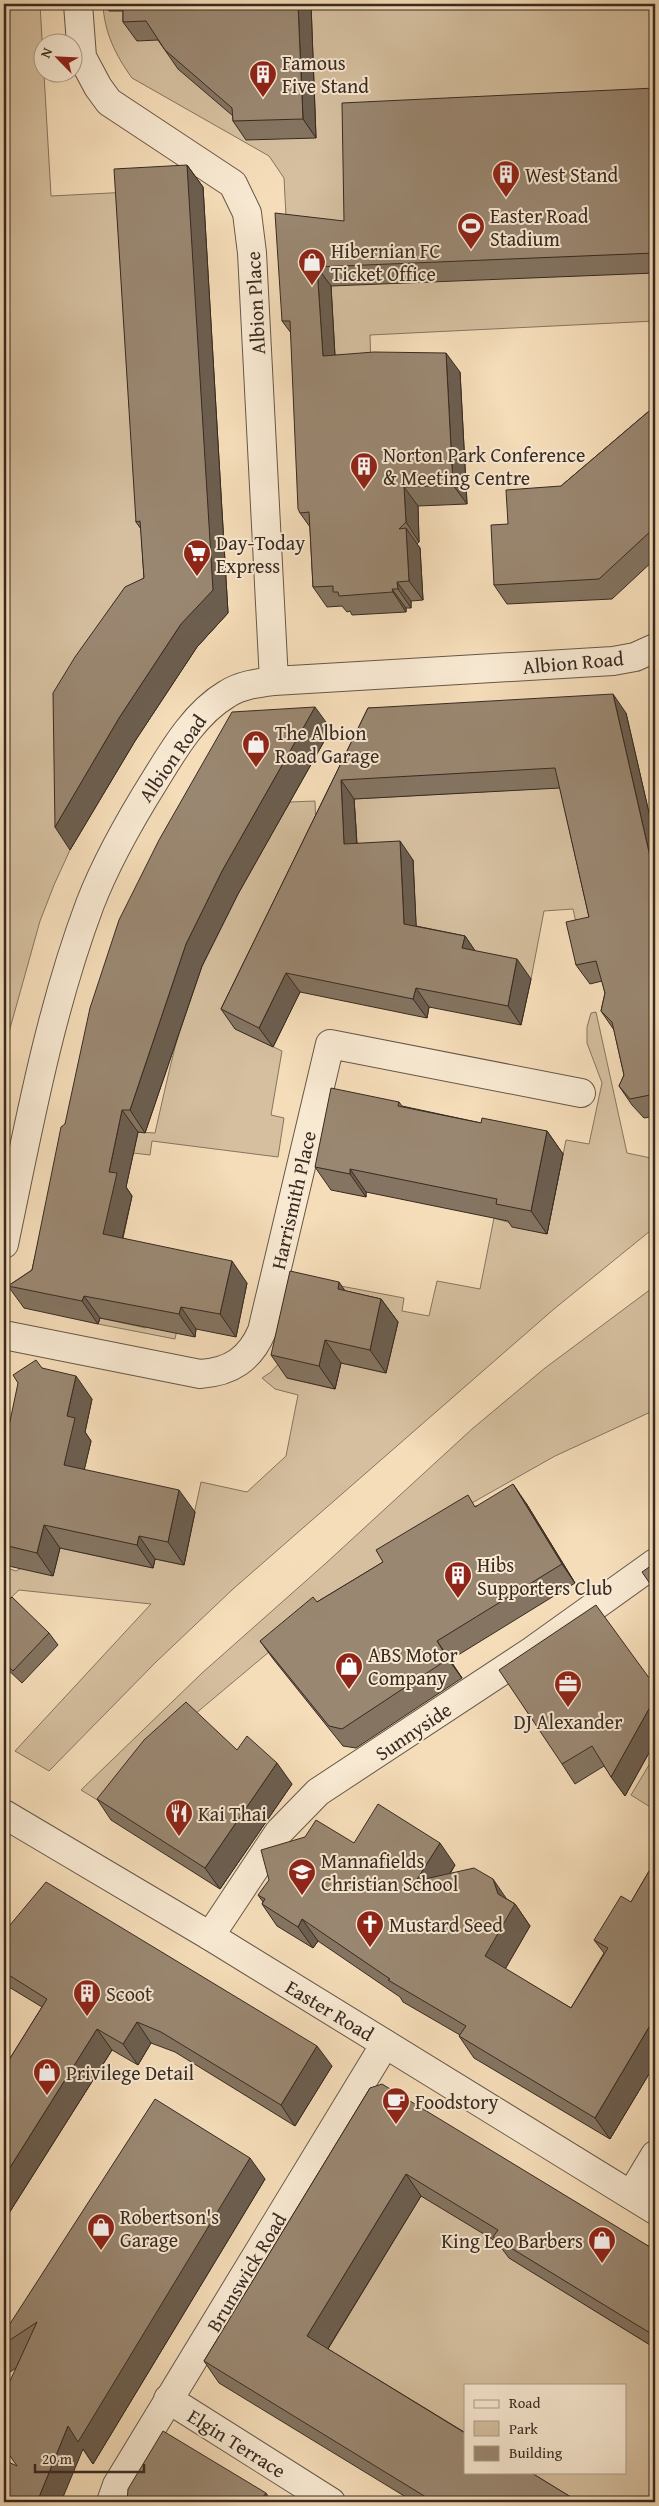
<svg xmlns="http://www.w3.org/2000/svg" width="659" height="2506" font-family="'Gentium Book Plus',serif">
<style>
.green{fill:#d5bf9f;stroke:#867460}
.lines{fill:none;stroke-linecap:round;stroke-linejoin:round}
.minor-casing{stroke:#675748;stroke-width:30}
.tertiary-casing{stroke:#675748;stroke-width:30}
.minor{stroke:#f8e9d2;stroke-width:28}
.tertiary{stroke:#f8e9d2;stroke-width:28}
.wall{fill:#847461;stroke:#382a22}
.shaded-wall{fill:#6c5e4f;stroke:#382a22}
.building{fill:#9a8771;stroke:#382a22}
.labels{text-anchor:middle;dominant-baseline:central;stroke-width:4;stroke-linejoin:round;paint-order:stroke}
.poi-label{font-size:20px;fill:#382a22;stroke:#f8e9d2;text-anchor:start}
.street-label{font-size:20px;fill:#382a22;stroke:#f8e9d2}
</style>
<rect width="100%" height="100%" fill="#f5ddb9"/>
<filter id="stains"><feTurbulence type="fractalNoise" baseFrequency=".004" numOctaves="4"/><feColorMatrix values="0 0 0 0 .2 0 0 0 0 .09 0 0 0 0 .02 0 0 0 .5 -.17"/></filter>
<radialGradient id="worn" r=".72"><stop offset=".6" stop-color="#630" stop-opacity="0"/><stop offset="1" stop-color="#630" stop-opacity=".3"/></radialGradient>
<path class="green" d="M4 4H40L51 196 130 192 156 544 70 850 54 885 40 921 4 1050Z
M103 4H655V321L370 335 371 366 294 370 284 178 269 156 132 78C116 56 104 32 103 4Z
M569 787 599 896 580 941 573 909 544 911 531 979 476 967 346 953 234 1028 282 1051 271 1115 284 1118 278 1157 152 1141 150 1155 133 1153 84 1129 155 1133C168 1077 179 1019 202 966 227 909 259 855 290 802L315 801 316 830 356 828 354 799Z
M596 1012 627 1153 651 1158 655 1155V1227L554 1309 233 1589 156 1662 49 1771 15 1751 151 1604 19 1590 4 1604V1563L7 1568 16 1571 60 1548 153 1568 155 1559 183 1565 201 1482 247 1492 286 1456 298 1395 275 1389 262 1378 271 1372 282 1360 287 1378 335 1389 341 1363 386 1373 309 1280 404 1298 402 1311 429 1316 437 1281 480 1289 494 1218 547 1234 566 1140 589 1144 602 1083 587 1043V1027L591 1013Z
M655 1286V1410L555 1456 440 1521 331 1600 195 1714 104 1804 81 1790 202 1673 325 1564 472 1429 545 1368Z
M100 1318 146 1328 149 1319 178 1325 175 1339 98 1324Z
M655 1755V1810L631 1795Z
M415 2192 513 2251 589 2307 655 2348V2502H559L510 2472H625V2385H465V2445L322 2358Z"/>
<g class="lines">
<g class="minor-casing">
<path id="minor" d="M78 4 82 57 98 87 109 102 233 184 247 213 252 253 274 681
M4 1244C28 1130 49 1013 90 904 107 860 130 820 155 780 174 749 195 713 227 694 241 685 258 683 274 681L613 661 635 657 655 648
M4 1335 200 1374C231 1372 250 1359 262 1331L330 1044 581 1093
M210 1936 279 1832 318 1792 532 1651 655 1563
M631 2195 655 2155
M168 2399 331 2502
M111 2502 117 2485 385 2044"/>
</g>
<g class="tertiary-casing">
<path id="tertiary" d="M4 1814 210 1936 655 2210"/>
</g>
<use href="#minor" class="minor"/>
<use href="#tertiary" class="tertiary"/>
</g>
<path class="wall" d="M104 4H311L316 138 246 140 233 121V116L178 69 158 40 137 41 123 22V11H109Z
M655 88V273L331 286 335 355 460 372 467 504 418 506 419 542 417 544 420 548 423 600 411 601V608H406V612L352 615 350 611 347 612 342 606 327 607 313 587 310 527 300 513 291 333 282 321 344 221Z
M187 165 203 187 228 613 197 647 135 741 70 850 144 578 141 529 136 522Z
M655 406V559L612 599 507 604 494 585 508 524 561 486Z
M368 708 626 713 655 839V1116L644 1118 632 1105 619 1086 624 1075 614 1030 601 1011 605 993 602 981 590 984 576 965 589 917 560 788 354 799 357 843 413 860 416 926 465 936 475 951 531 979 521 1025 429 1007 427 1018 300 992 273 1047 235 1029 221 1009Z
M331 729 238 894 202 966 145 1133 138 1132 126 1187 132 1196 123 1238 247 1283 236 1337 196 1329 195 1337 100 1318 98 1324 24 1308 8 1286 32 1270 65 1124Z
M399 1102 402 1106 481 1123 547 1131 563 1154 547 1234 512 1227 508 1221 366 1192V1197L331 1190 315 1167Z
M346 1291 381 1299 398 1322 386 1373 341 1363 335 1389 287 1378 271 1355Z
M42 1368 92 1399 85 1432 91 1441 84 1470 195 1512 184 1565 155 1559 153 1568 60 1548 53 1576 4 1565V1450Z
M526 1503 575 1583 450 1660 462 1678 356 1748 343 1746 274 1660 260 1641 317 1602 476 1506Z
M4 1605 49 1633 58 1645 22 1683 4 1666Z
M655 1686V1742L625 1796 604 1766 575 1784 562 1764Z
M237 1750 292 1784 220 1889 111 1820 97 1799Z
M354 1843 455 1865 450 1874 507 1899 515 1904 530 1926 505 1969 571 2008 604 1953 594 1940 631 1902 655 1861V2064L610 2139 474 2058 459 2036 460 2035 403 2002 400 1997 318 1941 313 1948 277 1926 262 1904 263 1902 258 1895Z
M4 1935 332 2066 295 2126 175 2052 151 2043 138 2065 112 2050 4 2221V2068L42 2007 4 1984Z
M370 2088 655 2250V2348L509 2258 497 2242 421 2196 328 2349 579 2502H414L219 2383 204 2361Z
M265 2179 93 2464 83 2449 17 2466 16 2368 4 2376V2333Z"/>
<path class="shaded-wall" d="M298 4H311L316 138 303 119Z
M187 165 203 187 228 613 197 647 135 741 70 850 55 827 119 718 181 624Z
M317 267 331 286 336 376 323 356Z
M446 353 460 372 467 504 453 485Z
M404 487 418 506 419 542 406 522Z
M406 528 420 548 423 600 409 581Z
M397 582 411 601V608L398 589Z
M392 589 406 608V612L393 592Z
M613 694 626 713 655 839V876L654 874Z
M315 707 331 729 238 894 202 966 145 1133 130 1110 186 944 222 871Z
M341 780 354 799 358 863 344 844Z
M400 841 413 860 417 943 404 924Z
M652 874 655 879V891Z
M465 936 478 955 462 948Z
M517 959 531 979 521 1025 508 1006Z
M650 971 655 978V993Z
M286 973 300 992 273 1047 259 1028Z
M416 988 429 1007 427 1018 413 999Z
M122 1110 138 1132 126 1187 132 1196 118 1257 103 1234 109 1172Z
M547 1131 563 1154 547 1234 531 1211Z
M350 1169 366 1192V1197L350 1174Z
M232 1261 247 1283 236 1337 220 1314Z
M339 1282 355 1305 338 1289Z
M84 1296 100 1318 98 1324 82 1301Z
M381 1299 398 1322 386 1373 370 1350Z
M181 1307 196 1329 195 1337 179 1314Z
M325 1340 341 1363 335 1389 319 1366Z
M76 1376 92 1399 85 1432 91 1441 80 1488 64 1465 67 1416Z
M513 1484 526 1503 575 1583 562 1564Z
M179 1490 195 1512 184 1565 168 1542Z
M44 1525 60 1548 53 1576 37 1553Z
M139 1536 155 1559 153 1568 137 1545Z
M437 1641 450 1660 462 1678 448 1659Z
M655 1698V1742L625 1796 611 1777Z
M277 1763 292 1784 220 1889 205 1868Z
M440 1843 455 1865 431 1902 416 1881Z
M493 1879 508 1901 515 1904 530 1926 500 1978 485 1956 498 1894Z
M302 1919 318 1941 313 1948 298 1927Z
M655 2017V2064L610 2139 595 2118Z
M137 2022 151 2043 138 2065 123 2044Z
M97 2029 112 2050 4 2221V2177Z
M317 2046 332 2066 295 2126 281 2105Z
M250 2158 265 2179 93 2464 83 2449 61 2502H37L68 2426Z
M406 2174 421 2196 322 2358 307 2336Z
M266 2493 272 2502H259Z"/>
<path class="building" d="M123 4H298L303 119 233 121 232 108 165 50 146 21 123 22Z
M655 88V253L317 267 323 356 374 352 446 353 453 485 404 487 406 522 399 529 406 528 409 581 397 582 398 589H392L393 592 339 596 338 592H333V586L313 587 309 512 300 513 298 509 290 321H282L275 213 344 221 342 103Z
M187 165 213 590 181 624 119 718 55 827 53 693 75 657 125 587 144 578 140 521 136 522 114 169Z
M655 406V534L652 530 599 579 494 585 491 525 508 524 506 490 561 486Z
M613 694 654 874H652L655 891V970L650 971 655 993V1094L630 1099 619 1086 624 1075 612 1022 601 1011 605 993 596 961 576 965 566 922 589 917 555 768 341 780 344 844 400 841 404 924 465 936 462 948 517 959 508 1006 416 988 413 999 286 973 259 1028 221 1009 368 708Z
M315 707 222 871 186 944 130 1110H122L109 1172 117 1173 103 1234 232 1261 220 1314 181 1307 179 1314 84 1296 82 1301 8 1286 32 1270 59 1137 61 1127 65 1124 90 1008 119 920 159 840 232 712Z
M331 1088 399 1102 398 1106 481 1123 482 1118 547 1131 531 1211 496 1204 497 1199 350 1169V1174L315 1167Z
M290 1271 339 1282 338 1289 381 1299 370 1350 325 1340 319 1366 271 1355Z
M36 1360 42 1368 76 1376 67 1416 75 1418 64 1465 179 1490 168 1542 139 1536 137 1545 44 1525 37 1553 4 1545V1450L18 1383 13 1375Z
M513 1484 562 1564 437 1641 448 1659 342 1729 329 1726 260 1641 313 1597 317 1602 383 1562 376 1550 468 1495 475 1507Z
M655 1563V1591L642 1572Z
M12 1597 49 1633 13 1671 4 1662V1605Z
M596 1605 655 1686V1698L611 1777 592 1746 562 1764 499 1670Z
M186 1702 237 1750 247 1736 277 1763 205 1868 97 1799 144 1740Z
M378 1804 440 1843 416 1881 474 1868 493 1879 498 1894 515 1904 485 1956 571 2008 608 1948 594 1940 621 1896 631 1902 655 1861V2017L595 2118 459 2036 466 2026 388 1980 390 1979 302 1919 298 1927 262 1904 265 1899 258 1895 269 1880 261 1850 305 1837 316 1820 354 1843Z
M46 1882 317 2046 281 2105 161 2032 137 2022 123 2044 97 2029 4 2177V2068L47 1999 4 1972V1935L10 1925Z
M382 2084 655 2250V2336L493 2237 498 2230 406 2174 307 2336 465 2433V2472H530L579 2502H434L204 2361 370 2088Z
M155 2099 250 2158 78 2442 68 2426 37 2502H4V2460L17 2466 4 2447V2394L37 2322 4 2344V2333Z
M163 2431 266 2493 259 2502H127L128 2489Z"/>
<defs>
<g id="building-pin" transform="scale(1.4375)"><path d="M0 17L-7.5 6A9.5 9.5 0 1 1 7.5 6Z" fill="#8f2418" stroke="#f8e9d2"/><path d="M-4-6H4V6H1V3H-1V6H-4ZM-2.5-4.3h1.7v1.8h-1.7ZM.8-4.3h1.7v1.8H.8ZM-2.5-1h1.7V.8h-1.7ZM.8-1h1.7V.8H.8Z" fill="#fff"/></g>
<g id="stadium-pin" transform="scale(1.4375)"><path d="M0 17L-7.5 6A9.5 9.5 0 1 1 7.5 6Z" fill="#8f2418" stroke="#f8e9d2"/><path d="M0-5a6.5 5 0 1 0 0 10a6.5 5 0 1 0 0-10ZM-3.5-1.8h7v3.6h-7Z" fill="#fff"/></g>
<g id="shop-pin" transform="scale(1.4375)"><path d="M0 17L-7.5 6A9.5 9.5 0 1 1 7.5 6Z" fill="#8f2418" stroke="#f8e9d2"/><path d="M-5-2.5h2.3a2.7 3.5 0 0 1 5.4 0H5L5.5 6h-11ZM-1.5-2.5h3a1.5 2.3 0 0 0-3 0Z" fill="#fff"/></g>
<g id="supermarket-pin" transform="scale(1.4375)"><path d="M0 17L-7.5 6A9.5 9.5 0 1 1 7.5 6Z" fill="#8f2418" stroke="#f8e9d2"/><path d="M-6-5.5h2.5l.6 2H6L4.5 2H-2.5L-4.4-4H-6ZM-1.5 3.2a1.3 1.3 0 1 0 .1 0ZM3 3.2a1.3 1.3 0 1 0 .1 0Z" fill="#fff"/></g>
<g id="office-pin" transform="scale(1.4375)"><path d="M0 17L-7.5 6A9.5 9.5 0 1 1 7.5 6Z" fill="#8f2418" stroke="#f8e9d2"/><path d="M-6-3h4V-5.5h4V-3h4V5H-6ZM-1-4.5V-3h2v-1.5ZM-6 0V1H6V0Z" fill="#fff"/></g>
<g id="restaurant-pin" transform="scale(1.4375)"><path d="M0 17L-7.5 6A9.5 9.5 0 1 1 7.5 6Z" fill="#8f2418" stroke="#f8e9d2"/><path d="M-5-6h1v4h1v-4h1v4h1v-4h1v5L-1.5 .5V6h-2V.5L-5-1ZM5-6V6H3V1.5H1.5Q1.5-4 5-6Z" fill="#fff"/></g>
<g id="school-pin" transform="scale(1.4375)"><path d="M0 17L-7.5 6A9.5 9.5 0 1 1 7.5 6Z" fill="#8f2418" stroke="#f8e9d2"/><path d="M0-5L7-2L0 1L-7-2ZM-4 1L0 2.5L4 1V4Q0 6-4 4Z" fill="#fff"/></g>
<g id="church-pin" transform="scale(1.4375)"><path d="M0 17L-7.5 6A9.5 9.5 0 1 1 7.5 6Z" fill="#8f2418" stroke="#f8e9d2"/><path d="M-1.2-6h2.4v3.5h3.3v2.4h-3.3V6h-2.4V-.1h-3.3v-2.4h3.3Z" fill="#fff"/></g>
<g id="cafe-pin" transform="scale(1.4375)"><path d="M0 17L-7.5 6A9.5 9.5 0 1 1 7.5 6Z" fill="#8f2418" stroke="#f8e9d2"/><path d="M-5.5-4.5H6V0H3Q3 3.5 0 3.5H-2.5Q-5.5 3.5-5.5 0ZM3-3.2v2h1.7v-2ZM-6 4.5H4V6H-6Z" fill="#fff"/></g>
</defs>
<g fill-rule="evenodd">
<use href="#building-pin" x="263" y="74"/>
<use href="#building-pin" x="506" y="174"/>
<use href="#stadium-pin" x="471" y="226"/>
<use href="#shop-pin" x="312" y="262"/>
<use href="#building-pin" x="364" y="466"/>
<use href="#supermarket-pin" x="197" y="553"/>
<use href="#shop-pin" x="256" y="744"/>
<use href="#building-pin" x="458" y="1575"/>
<use href="#shop-pin" x="349" y="1666"/>
<use href="#office-pin" x="568" y="1684"/>
<use href="#restaurant-pin" x="179" y="1813"/>
<use href="#school-pin" x="302" y="1872"/>
<use href="#church-pin" x="370" y="1924"/>
<use href="#building-pin" x="87" y="1993"/>
<use href="#shop-pin" x="47" y="2072"/>
<use href="#cafe-pin" x="396" y="2101"/>
<use href="#shop-pin" x="101" y="2227"/>
<use href="#shop-pin" x="602" y="2240"/>
</g>
<g class="labels">
<g class="poi-label">
<text x="282" y="62">Famous<tspan x="282" dy="23">Five Stand</tspan></text>
<text x="525" y="174">West Stand</text>
<text x="490" y="215">Easter Road<tspan x="490" dy="23">Stadium</tspan></text>
<text x="331" y="250">Hibernian FC<tspan x="331" dy="23">Ticket Office</tspan></text>
<text x="383" y="454">Norton Park Conference<tspan x="383" dy="23">&amp; Meeting Centre</tspan></text>
<text x="216" y="542">Day-Today<tspan x="216" dy="23">Express</tspan></text>
<text x="275" y="732">The Albion<tspan x="275" dy="23">Road Garage</tspan></text>
<text x="477" y="1564">Hibs<tspan x="477" dy="23">Supporters Club</tspan></text>
<text x="368" y="1654">ABS Motor<tspan x="368" dy="23">Company</tspan></text>
<text x="568" y="1721" text-anchor="middle">DJ Alexander</text>
<text x="198" y="1813">Kai Thai</text>
<text x="321" y="1860">Mannafields<tspan x="321" dy="23">Christian School</tspan></text>
<text x="389" y="1924">Mustard Seed</text>
<text x="106" y="1993">Scoot</text>
<text x="66" y="2072">Privilege Detail</text>
<text x="415" y="2101">Foodstory</text>
<text x="120" y="2216">Robertson's<tspan x="120" dy="23">Garage</tspan></text>
<text x="583" y="2240" text-anchor="end">King Leo Barbers</text>
</g>
<g class="street-label">
<text transform="translate(255 303) rotate(-93)">Albion Place</text>
<text transform="translate(573 662) rotate(-5)">Albion Road</text>
<text transform="translate(172 758) rotate(-55)">Albion Road</text>
<text transform="translate(293 1200) rotate(-77)">Harrismith Place</text>
<text transform="translate(413 1731) rotate(-34)">Sunnyside</text>
<text transform="translate(330 2010) rotate(31)">Easter Road</text>
<text transform="translate(246 2272) rotate(-59)">Brunswick Road</text>
<text transform="translate(237 2443) rotate(32)">Elgin Terrace</text>
</g>
</g>
<rect width="659" height="2506" fill="none" stroke="#f5ddb9" stroke-width="20"/>
<rect x="5" y="5" width="649" height="2496" fill="none" stroke="#382a22" stroke-width="2.5"/>
<rect x="10" y="10" width="639" height="2486" fill="none" stroke="#382a22"/>
<rect x="464" y="2384" width="162" height="90" fill="#f8e9d2" stroke="#ab9d8c"/>
<rect x="474" y="2400" width="25" height="8" fill="#f8e9d2" stroke="#ab9d8c"/>
<text x="509" y="2408" font-size="15" fill="#382a22">Road</text>
<rect x="474" y="2421" width="25" height="15" fill="#d5bf9f" stroke="#ab9d8c"/>
<text x="509" y="2434" font-size="15" fill="#382a22">Park</text>
<rect x="474" y="2446" width="25" height="15" fill="#9a8771" stroke="#ab9d8c"/>
<text x="509" y="2458" font-size="15" fill="#382a22">Building</text>
<g transform="translate(58 58) rotate(294)"><circle r="24" fill="#f8e9d2" stroke="#ab9d8c"/>
<path d="M0-4L9 19L0 12L-9 19Z" fill="#8f2418"/>
<text y="-8" font-size="14" font-weight="bold" text-anchor="middle" fill="#382a22">N</text>
</g>
<path d="M35 2464v8h109v-8" fill="none" stroke="#382a22" stroke-width="2.5"/>
<text x="42" y="2464" font-size="15" fill="#382a22" stroke="#f8e9d2" stroke-width="4" paint-order="stroke">20 m</text>
<rect width="100%" height="100%" filter="url(#stains)"/>
<rect width="100%" height="100%" fill="url(#worn)"/>
</svg>
